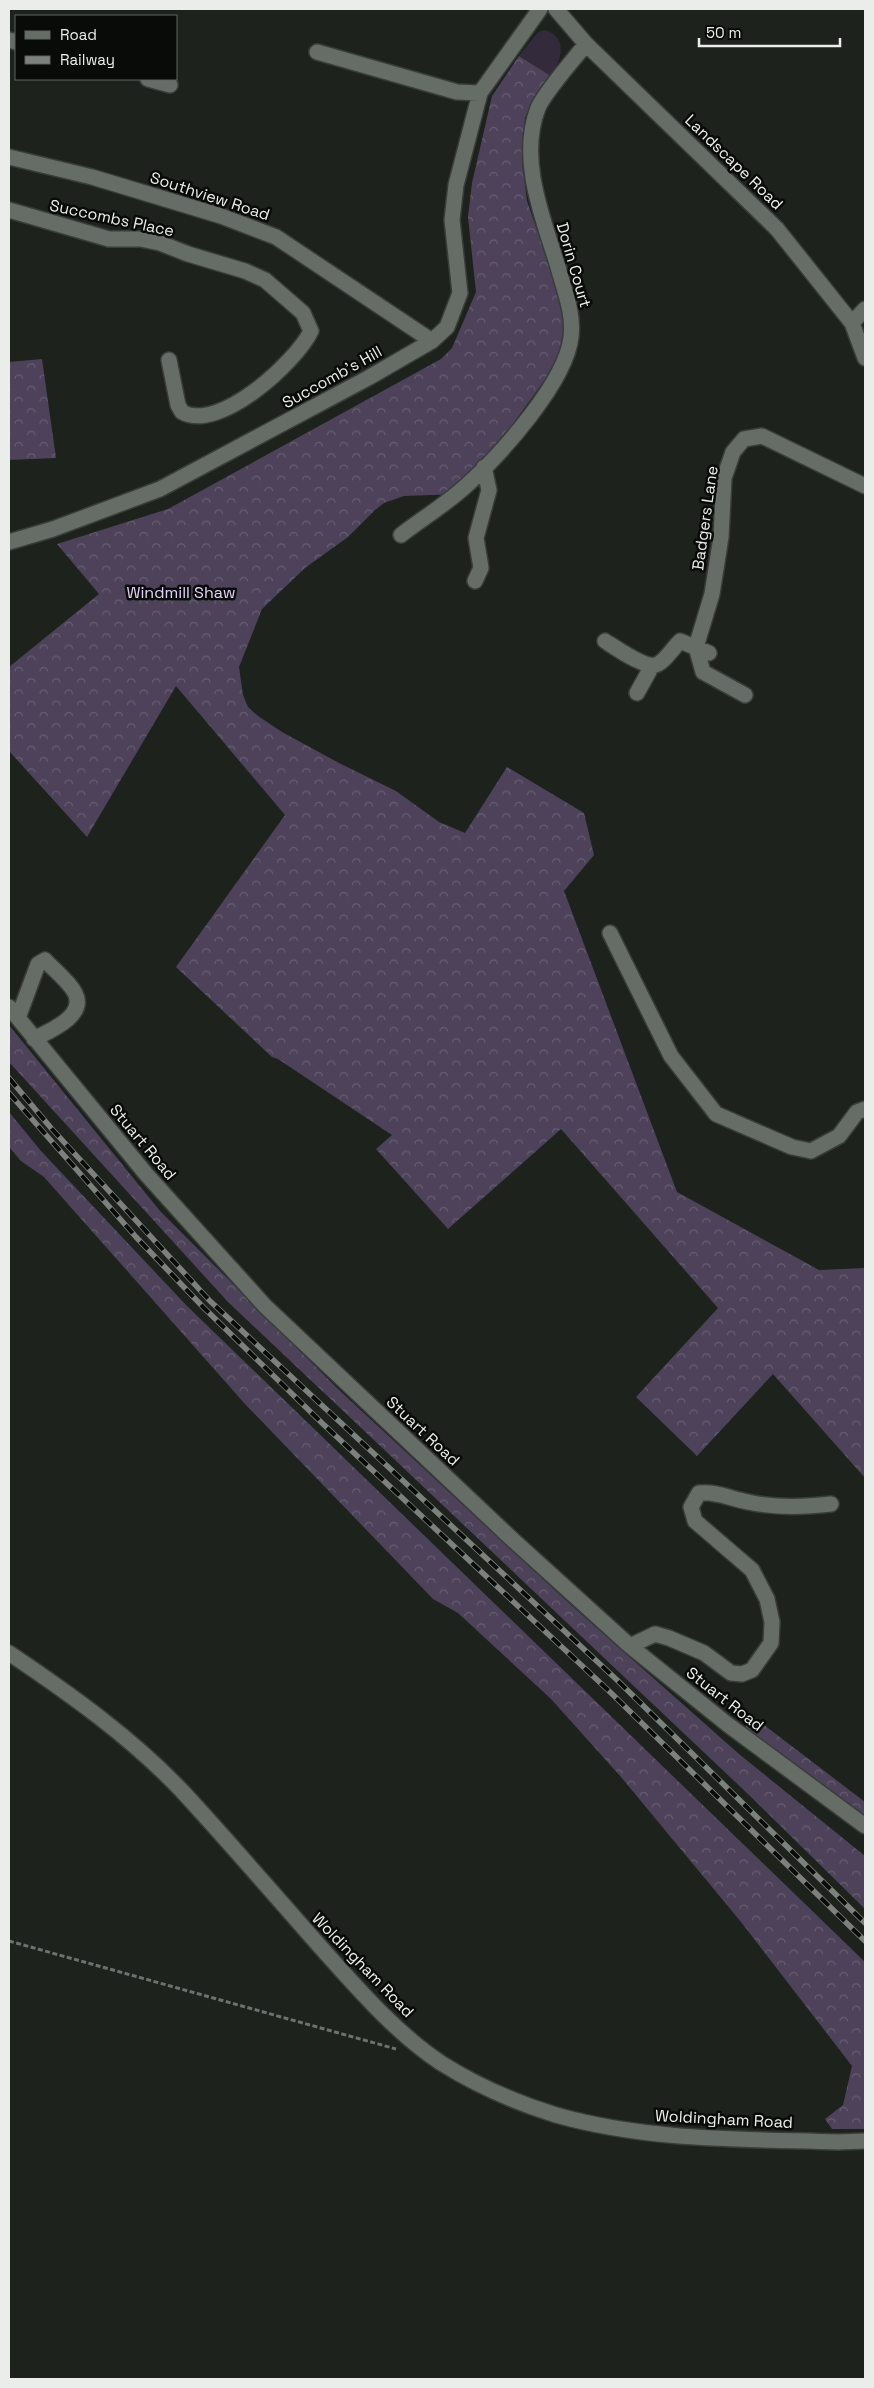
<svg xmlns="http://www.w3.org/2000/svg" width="874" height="2388" font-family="'Space Grotesk',sans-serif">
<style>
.grass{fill:#332b3c}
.forest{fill:url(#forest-crowns)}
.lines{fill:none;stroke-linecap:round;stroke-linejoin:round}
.minor-casing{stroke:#393d39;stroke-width:18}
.path{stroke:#6e726e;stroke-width:3;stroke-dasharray:5 2.5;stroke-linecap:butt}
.minor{stroke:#666c66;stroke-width:15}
.rail-casing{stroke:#7d817d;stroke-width:5.5}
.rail{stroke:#090b09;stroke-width:4;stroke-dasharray:11;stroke-linecap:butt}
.labels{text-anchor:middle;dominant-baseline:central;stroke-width:5;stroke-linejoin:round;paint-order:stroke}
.street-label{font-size:16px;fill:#eaedea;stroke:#090b09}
.park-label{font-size:16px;fill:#e5d2fa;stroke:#090b09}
</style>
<defs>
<pattern id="forest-crowns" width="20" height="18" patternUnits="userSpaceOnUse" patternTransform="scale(1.25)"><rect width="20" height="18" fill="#4d425a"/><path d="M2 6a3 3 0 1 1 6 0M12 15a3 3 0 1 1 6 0" fill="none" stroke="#675e72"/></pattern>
</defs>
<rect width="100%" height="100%" fill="#1d221d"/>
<path class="grass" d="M545 30C569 38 561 60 551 76L519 56 538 32Z"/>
<path class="forest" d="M519 56 551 76 529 108 525 118 522 162 527 201 557 288 564 319V335L558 357 549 374 515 421 489 464 459 494 404 496 384 503 375 510 348 537 305 568 262 609 239 667 243 695 248 707 258 716 282 732 339 763 396 791 439 822 465 833 507 767 584 813 594 855 564 891 677 1192 819 1270 865 1268V1478L773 1374 697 1456 636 1397 718 1308 561 1129 448 1229 376 1149 392 1135 278 1059 272 1057 176 967 285 815 176 686 87 837 9 751V667L99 594 57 544 168 509 441 359 452 348 476 292 468 217 472 183 492 96Z
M42 359 56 458 9 460V362Z
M9 1025 160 1211 339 1390 571 1605 739 1754 865 1856V1909L749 1795 228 1302 9 1062Z
M9 1112 41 1151 187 1306 865 1962V2129H832L825 2119 843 2105 852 2066 741 1922 621 1777 551 1699 458 1613 433 1599 245 1404 44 1177 21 1161 9 1147Z
M751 1715 865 1802V1828L744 1731Z"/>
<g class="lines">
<g class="minor-casing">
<path id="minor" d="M556 9 586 44 777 229 852 323 865 358
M9 40 16 42
M317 52 457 92 480 93
M148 79 170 85
M9 157 92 177 221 216 276 237 432 341
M9 210 109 239H140L160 243 188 254 245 271 265 280 295 306 303 313 311 331C296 362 219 433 182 412L178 405 169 360
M852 323 865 309
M401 535C423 518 448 503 468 484 501 454 566 382 571 337 574 313 564 290 558 267 543 218 518 159 538 108 544 93 574 59 586 44
M9 542 53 529 160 489 368 378 432 341 447 327 460 293 452 220 456 185 480 93 540 9
M475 581 481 568 476 538 489 490 484 467
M605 641C616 648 647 670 658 664 666 660 674 647 680 641L709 653
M637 693 652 666
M745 695 703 672 696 647 712 594 721 537 724 478 733 452 744 439 762 436 865 486
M610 933 671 1056 716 1114 792 1147 811 1151 839 1136 857 1112 865 1109
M9 1007 146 1174 265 1306 513 1540 630 1646 727 1724 865 1826
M18 1018 38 964 45 960C54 970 69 981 75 993 87 1016 49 1031 34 1039
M630 1646 655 1634 669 1638 704 1653 731 1673 742 1674 752 1670 771 1643 772 1622 767 1599 752 1570 695 1521 691 1507 699 1493C716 1491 731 1499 748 1502 775 1508 805 1507 831 1504
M9 1653C70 1694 132 1738 183 1792 231 1844 277 1898 324 1951 359 1990 396 2033 441 2063 476 2085 517 2103 556 2115 647 2141 744 2139 838 2142L865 2141"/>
</g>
<path class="path" d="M9 1941 396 2049"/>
<use href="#minor" class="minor"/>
<g class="rail-casing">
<path id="rail" d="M9 1078 51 1128 210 1301 617 1680 865 1923
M9 1093 136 1237 203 1307 323 1424 608 1690 865 1941"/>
</g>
<use href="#rail" class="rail"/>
</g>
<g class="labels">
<g class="street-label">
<text transform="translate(734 162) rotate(44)">Landscape Road</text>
<text transform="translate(210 196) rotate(18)">Southview Road</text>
<text transform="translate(112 218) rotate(12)">Succombs Place</text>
<text transform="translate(574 265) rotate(74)">Dorin Court</text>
<text transform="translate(332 377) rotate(-29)">Succomb's Hill</text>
<text transform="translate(705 518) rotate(-82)">Badgers Lane</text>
<text transform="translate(143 1142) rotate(50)">Stuart Road</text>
<text transform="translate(423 1431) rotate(43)">Stuart Road</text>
<text transform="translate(725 1699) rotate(38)">Stuart Road</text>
<text transform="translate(363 1965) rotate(46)">Woldingham Road</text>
<text transform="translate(724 2119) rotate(3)">Woldingham Road</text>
</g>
<g class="park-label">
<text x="181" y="592">Windmill Shaw</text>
</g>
</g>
<rect width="874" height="2388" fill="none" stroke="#eaedea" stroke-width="20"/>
<rect x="15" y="15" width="162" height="65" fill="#090b09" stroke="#636563"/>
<rect x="25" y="31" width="25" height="8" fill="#666c66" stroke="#636563"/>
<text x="60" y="40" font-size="15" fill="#eaedea">Road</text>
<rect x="25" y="56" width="25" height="8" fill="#7d817d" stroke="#636563"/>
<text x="60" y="65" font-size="15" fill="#eaedea">Railway</text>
<path d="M699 38v8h141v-8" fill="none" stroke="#eaedea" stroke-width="2.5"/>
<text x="706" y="38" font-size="15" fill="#eaedea" stroke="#090b09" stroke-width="4" paint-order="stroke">50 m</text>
</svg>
